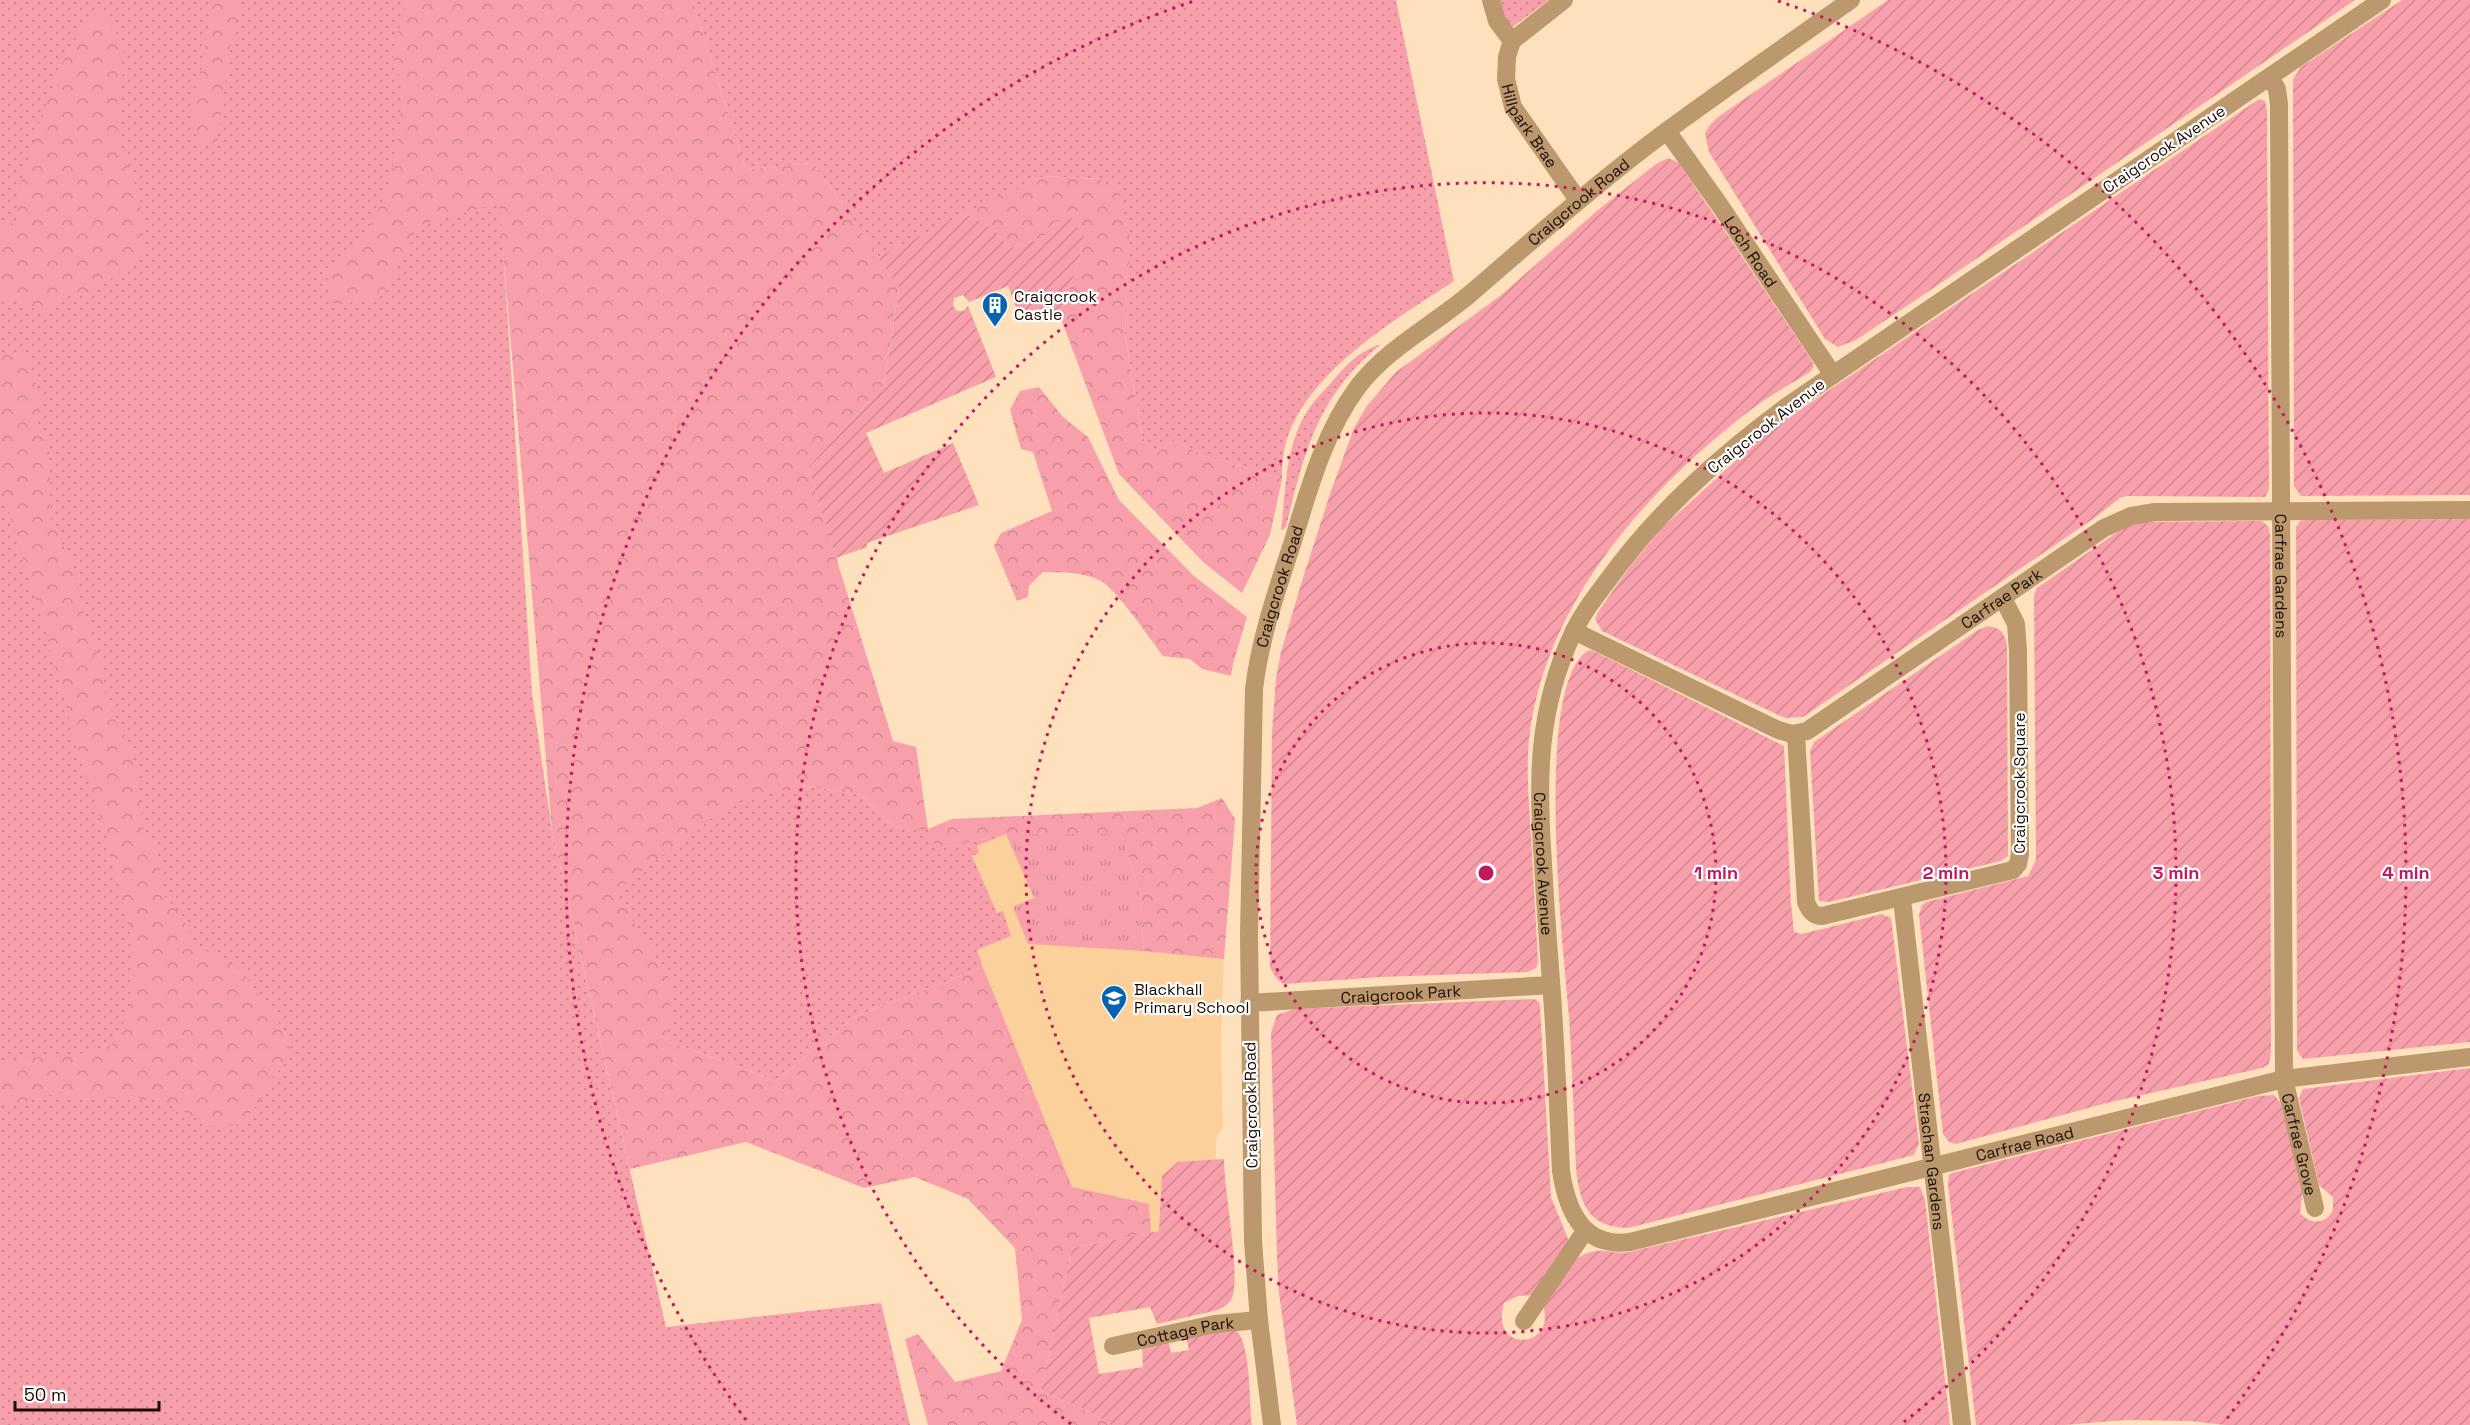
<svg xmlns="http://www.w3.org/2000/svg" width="2470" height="1425" font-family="'Space Grotesk',sans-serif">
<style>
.built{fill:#fcd09b}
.grass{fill:url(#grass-dots)}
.forest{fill:url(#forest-crowns)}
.park{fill:url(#park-tufts)}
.garden{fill:url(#garden-furrows)}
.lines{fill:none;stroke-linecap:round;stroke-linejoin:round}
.minor{stroke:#bb986e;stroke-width:18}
.ring{fill:none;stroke:#c2185b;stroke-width:3;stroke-dasharray:3 6}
.labels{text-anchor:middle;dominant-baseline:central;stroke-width:4.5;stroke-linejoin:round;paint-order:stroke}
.street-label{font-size:16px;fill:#1b0a00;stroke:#fff}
.poi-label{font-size:16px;fill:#1b0a00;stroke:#fff;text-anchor:start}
.centre{fill:#c2185b;stroke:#fff;stroke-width:3}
.ring-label{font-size:18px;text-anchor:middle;font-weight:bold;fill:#c2185b;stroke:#fff;stroke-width:4.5;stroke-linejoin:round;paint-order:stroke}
</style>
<defs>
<pattern id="grass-dots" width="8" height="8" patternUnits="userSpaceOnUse" patternTransform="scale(1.5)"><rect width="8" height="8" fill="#f7a0ab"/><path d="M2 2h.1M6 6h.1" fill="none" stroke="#d38891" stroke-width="1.8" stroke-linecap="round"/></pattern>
<pattern id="forest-crowns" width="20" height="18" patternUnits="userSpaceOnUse" patternTransform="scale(1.5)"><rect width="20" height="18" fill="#f7a0ab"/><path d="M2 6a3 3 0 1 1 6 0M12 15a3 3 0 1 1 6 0" fill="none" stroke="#d38891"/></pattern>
<pattern id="park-tufts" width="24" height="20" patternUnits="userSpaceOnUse" patternTransform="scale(1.5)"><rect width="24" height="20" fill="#f7a0ab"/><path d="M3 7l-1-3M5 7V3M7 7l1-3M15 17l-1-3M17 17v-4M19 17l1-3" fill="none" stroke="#d38891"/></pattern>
<pattern id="garden-furrows" width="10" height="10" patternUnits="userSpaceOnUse" patternTransform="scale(1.5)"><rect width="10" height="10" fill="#f7a0ab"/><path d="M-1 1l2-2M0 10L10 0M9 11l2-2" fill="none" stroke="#d38891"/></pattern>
</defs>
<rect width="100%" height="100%" fill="#fee0bc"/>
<path class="built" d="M1229 809 1221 1043 1223 1128 1216 1138V1160L1162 1176 1160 1231 1094 1242 928 829Z"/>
<path class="grass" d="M0 0H487L532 694 552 831 666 1327 881 1303 910 1425H0Z
M692 0H1396L1454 281C1395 320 1299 376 1284 451 1282 460 1282 470 1282 479L1200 454 1173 440 1157 453 1142 437 1125 334 1128 266 1099 179 1044 176 878 257 813 163 746 169Z
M1498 0H1549L1511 28 1506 26Z
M1381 344C1318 395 1304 452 1286 527L1281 531C1286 489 1285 443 1310 407 1316 398 1324 391 1331 383 1347 364 1358 352 1381 344Z
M800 785 861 795 893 827 928 829 936 849 1006 834 977 846 979 853 972 856 997 913 1003 911 1011 936 977 950 983 967 854 1017 776 1081 670 1042 615 891 736 799Z"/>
<path class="forest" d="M212 0H240L230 48 217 143H201L194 131 193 97 202 66Z
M407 0H692L746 169 813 163 899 287 884 385 808 467 893 741 916 747 928 829 952 819 1197 808 1222 798 1235 819 1224 959 1144 951 1139 890 1121 834H1006L936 849 928 830 893 827 861 795 801 785 729 805 615 892 671 981 670 1042 776 1081 854 1017 983 967 1072 1187 1149 1204 1151 1233 1072 1248 1041 1391 1089 1411 1111 1425H928L905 1339 918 1334 955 1382 1001 1371 1022 1320 1015 1248 968 1199 915 1177 864 1188 746 1142 630 1169 552 831 499 203 417 226 409 247 384 292 369 299 338 305 329 301 327 268 354 246 371 224 389 187 399 131 403 88 392 54Z
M97 6 124 44 120 140 140 199 145 253 106 283 67 296 42 312 0 294V227L16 222 21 182 42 114 66 55Z
M1044 176 1099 179 1118 191 1130 233 1125 334 1142 437 1157 453 1173 440 1200 454 1282 479 1270 535 1242 593 1203 562 1119 474 1060 316 1078 264 1084 237 1044 238 1009 248 994 229 965 213Z
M0 355 28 356 40 397 37 420 49 448 51 520 73 566 82 607 98 652 106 695 116 723 125 735 139 780 142 826 160 859V891L180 914 196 945 242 971 287 1035 290 1058 270 1081 260 1101 242 1124 216 1127 159 1100 46 1095 20 1104 0 1106V1066L28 1058 86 1053 113 1044 128 1014 134 983 131 937 106 834 78 750 45 630 0 484Z
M1039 387 1063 417 1088 437 1119 500 1194 576 1247 617 1233 664 1231 676 1202 669 1190 659 1163 656C1150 639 1116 588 1099 580 1082 572 1061 572 1043 572L1029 586 1028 597 1017 601 994 546 1001 533 1052 511 1033 452 1021 449 1010 410 1020 391Z"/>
<path class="park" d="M1006 834H1121L1139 890 1144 951 1028 944 1013 907 1034 898Z"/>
<path class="garden" d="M1888 0H2355L1932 289 1856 340 1838 347 1825 339 1709 152 1705 133 1710 125 1718 117Z
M2402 0H2470V495L2301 496 2294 486 2293 79 2301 67Z
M2259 99 2265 101 2267 111 2269 489 2265 497 2127 496 2120 498 2093 519 1803 717 1786 718 1778 715 1602 631 1595 619 1598 612 1631 565 1662 528 1766 433Z
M1668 158 1679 163 1811 359 1814 366 1810 372C1791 384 1770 395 1752 409 1648 488 1543 604 1529 740 1526 772 1529 804 1531 835 1533 878 1536 920 1538 963L1536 968 1528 972 1381 977 1284 984 1278 980 1270 968 1272 733 1276 678 1281 652 1302 581 1331 491 1354 428 1366 407 1396 372 1500 296 1598 210 1656 164Z
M965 213 994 229 1009 248 1044 238 1050 222 1071 218 1084 237 1078 264 1060 316 1047 308 1030 311 1016 307 1008 286 969 302 963 295 954 298 953 306 957 311H964L968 306 996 377 866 433 884 473 953 443 979 505 867 543V547L836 558 808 467 884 385 899 288 878 257Z
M2470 519V1042L2303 1059 2297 1051 2296 527 2300 521 2305 520Z
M2261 521 2268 526 2270 534 2271 1052 2269 1064 2262 1068 2107 1103 1956 1144 1949 1142 1943 1134 1919 915 1922 905 1926 902 2028 876 2036 860 2034 595 2037 588 2126 526 2141 522Z
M1988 626C2001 628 2005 633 2007 646L2008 856 2001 861 1829 902 1819 901 1810 751 1814 742 1978 630Z
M1589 650 1596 652 1784 746 1791 904 1794 932 1802 934 1882 914 1891 918 1919 1144 1914 1155 1628 1228C1588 1227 1580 1204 1576 1169 1574 1118 1572 1066 1569 1015 1564 952 1532 682 1589 650Z
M1534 999 1539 1002 1540 1006 1551 1197 1568 1239V1243L1532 1295 1518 1296 1504 1303C1489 1356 1560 1348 1542 1303 1555 1285 1571 1253 1596 1251 1605 1250 1615 1253 1625 1253L1907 1187H1920L1925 1200 1950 1425H1297L1279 1293 1277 1257 1271 1033 1277 1015 1294 1009Z
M2470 1068V1425H2225L2190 1421 2126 1420 2065 1425H1976L1948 1184 1949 1175 1952 1173 2258 1096 2274 1095 2280 1102 2303 1189 2300 1213C2308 1222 2319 1225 2329 1216L2333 1210V1197L2319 1185 2299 1098 2303 1089Z
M1224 1159C1224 1189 1241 1277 1232 1298 1229 1304 1224 1307 1218 1310L1157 1324 1150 1307 1089 1318 1099 1374 1143 1367 1142 1347 1168 1339 1171 1353 1189 1350 1185 1334C1196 1332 1223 1325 1232 1328 1252 1334 1249 1405 1252 1425H1111L1089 1411 1041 1391 1072 1248 1159 1231 1162 1176 1178 1162Z"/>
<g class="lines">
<g class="minor">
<path d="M1491 0 1497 21 1512 41"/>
<path id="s1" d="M1564 0 1512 41 1507 57 1506 79 1513 107 1578 200"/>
<path id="s2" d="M2382 0 1786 407C1719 457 1657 512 1608 580 1595 597 1582 614 1573 633 1537 710 1537 780 1543 863 1545 903 1548 942 1551 981 1556 1044 1558 1108 1561 1171 1567 1211 1583 1248 1630 1242L2284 1079 2470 1057"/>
<path id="s3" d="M2270 77 2277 89 2279 104 2284 1079 2315 1208"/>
<path id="s4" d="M1667 131 1719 204 1833 375"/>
<path id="s5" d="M1574 631 1778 730 1792 734 1807 731 2104 528 2131 516 2155 512 2470 510"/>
<path d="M1796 735 1806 902C1809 910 1813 916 1822 916L2013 870 2018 864 2020 854 2018 651 2016 624 2003 598"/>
<path id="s6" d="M1902 899 1962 1425"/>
<path id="s7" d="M1249 1003 1551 985"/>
<path d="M1524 1321 1585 1231"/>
<path id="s8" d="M1113 1346 1215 1324 1259 1320"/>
<path id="s9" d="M1272 1425 1259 1320 1253 1241 1249 936 1254 689C1260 638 1277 590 1293 541 1309 489 1324 433 1357 388 1387 348 1432 326 1470 294 1535 238 1599 181 1668 130 1728 86 1790 43 1851 0"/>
</g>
</g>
<g class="ring">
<circle cx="1486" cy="873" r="230"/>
<circle cx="1486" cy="873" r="460"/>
<path d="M1071 1424A690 690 0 1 1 1901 1424"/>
<path d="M746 1420A920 920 0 0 1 1194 1M1778 1A920 920 0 0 1 2226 1420"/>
</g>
<defs>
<g id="building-pin" transform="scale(1.35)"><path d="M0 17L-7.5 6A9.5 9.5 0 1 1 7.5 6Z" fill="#0663b0" stroke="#fff"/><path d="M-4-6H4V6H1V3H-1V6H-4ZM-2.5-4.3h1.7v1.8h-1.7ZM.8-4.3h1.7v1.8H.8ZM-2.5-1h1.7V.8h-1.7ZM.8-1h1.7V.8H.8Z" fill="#fff"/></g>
<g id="school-pin" transform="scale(1.35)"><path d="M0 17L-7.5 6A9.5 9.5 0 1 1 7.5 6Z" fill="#0663b0" stroke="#fff"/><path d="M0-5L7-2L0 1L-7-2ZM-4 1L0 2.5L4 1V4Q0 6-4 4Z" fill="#fff"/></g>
</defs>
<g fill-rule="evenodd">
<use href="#building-pin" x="995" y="305"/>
<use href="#school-pin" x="1114" y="998"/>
</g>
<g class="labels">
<g class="street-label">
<text stroke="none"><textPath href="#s1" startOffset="158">Hillpark Brae</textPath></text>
<text transform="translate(2164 149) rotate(-34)">Craigcrook Avenue</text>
<text stroke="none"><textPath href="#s9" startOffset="1347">Craigcrook Road</textPath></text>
<text stroke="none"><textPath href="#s4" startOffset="147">Loch Road</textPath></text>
<text transform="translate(1766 426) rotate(-38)">Craigcrook Avenue</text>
<text stroke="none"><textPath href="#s3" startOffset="501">Carfrae Gardens</textPath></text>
<text stroke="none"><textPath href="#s9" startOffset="843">Craigcrook Road</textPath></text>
<text stroke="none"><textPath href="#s5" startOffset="492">Carfrae Park</textPath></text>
<text transform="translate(2019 783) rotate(-90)">Craigcrook Square</text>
<text stroke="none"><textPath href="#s2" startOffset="1270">Craigcrook Avenue</textPath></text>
<text stroke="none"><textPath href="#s7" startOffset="152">Craigcrook Park</textPath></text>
<text transform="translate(1251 1105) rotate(-91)">Craigcrook Road</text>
<text stroke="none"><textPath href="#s2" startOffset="2097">Carfrae Road</textPath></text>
<text stroke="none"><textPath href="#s3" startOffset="1071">Carfrae Grove</textPath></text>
<text stroke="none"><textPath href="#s6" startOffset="264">Strachan Gardens</textPath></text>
<text stroke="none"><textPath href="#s8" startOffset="74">Cottage Park</textPath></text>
</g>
<g class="poi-label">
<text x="1014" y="296">Craigcrook<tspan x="1014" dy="18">Castle</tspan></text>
<text x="1134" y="989">Blackhall<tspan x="1134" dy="18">Primary School</tspan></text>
</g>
</g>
<circle cx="1486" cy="873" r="9" class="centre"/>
<g class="ring-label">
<text x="1716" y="879">1 min</text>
<text x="1946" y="879">2 min</text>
<text x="2176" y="879">3 min</text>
<text x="2406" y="879">4 min</text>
</g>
<path d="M15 1401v9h144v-9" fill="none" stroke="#1b0a00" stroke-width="3"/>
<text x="24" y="1401" font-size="18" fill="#1b0a00" stroke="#ffffff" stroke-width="4.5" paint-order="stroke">50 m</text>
</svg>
